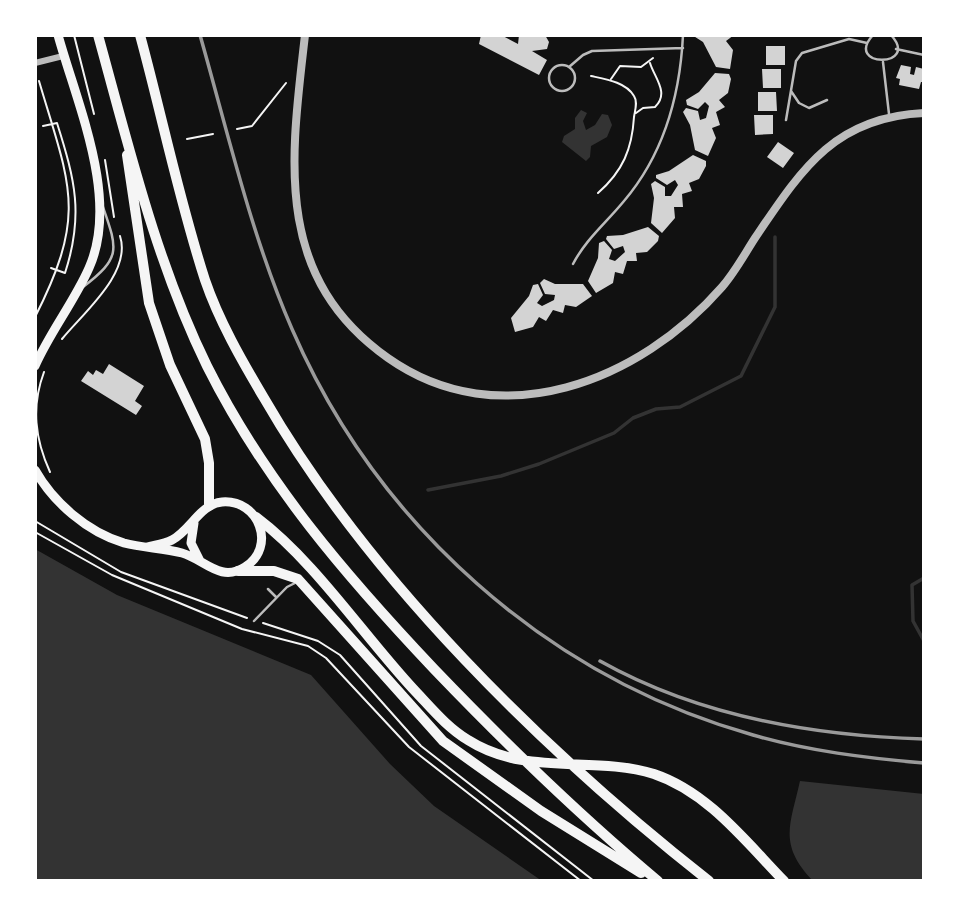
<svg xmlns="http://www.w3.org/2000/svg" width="959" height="916" font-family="'Public Sans',sans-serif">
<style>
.water{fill:#333}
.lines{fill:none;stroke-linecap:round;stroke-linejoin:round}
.stream{stroke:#333;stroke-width:3.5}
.building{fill:#d3d3d3}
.path{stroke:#f5f5f5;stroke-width:2}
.service{stroke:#bcbcbc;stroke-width:2.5}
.minor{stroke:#bcbcbc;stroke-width:6}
.tertiary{stroke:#bcbcbc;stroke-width:8}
.secondary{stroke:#f5f5f5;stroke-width:9}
.motorway{stroke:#f5f5f5;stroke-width:10}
.rail{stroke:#9a9a9a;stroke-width:3.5}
</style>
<rect width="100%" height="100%" fill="#111"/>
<path class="water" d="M581 110 587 113 583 121 586 130 595 125 602 114 608 115 612 125 607 137 591 146 590 157 586 161 562 142 564 136 575 129V118Z
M35 549 117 595 311 675 390 764 434 806 542 881H35Z
M800 781 924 794V881H813C778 844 790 826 800 781Z"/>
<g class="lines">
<path class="stream" d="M428 490 501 476 539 464 614 433 633 418 656 409 680 407 741 376 775 307V237
M924 578 912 585 913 621 924 641"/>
</g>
<path class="building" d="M481 35H501L518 44 519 35H545L549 42 547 49 532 51 547 60 539 75 479 44Z
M692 35H734L726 41 733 50 730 69 716 67 703 42Z
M766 46H785V65H766Z
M901 65 911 67 910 74 914 75 916 67 924 69V82H921L919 89 899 85 900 79 896 78Z
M762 69H781V88H763Z
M715 73 729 74 731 79 728 93 719 100 725 107 716 112 720 125 712 128 716 138 708 156 695 150 690 125 683 112 686 108 698 111 700 120 706 118 709 106 705 102 698 109 687 105 686 100 699 92Z
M758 92H776L777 111H758Z
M754 115H773V134L755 135Z
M778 142 794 153 783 168 767 157Z
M693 155 706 161V166L699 179 689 183 692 191 682 194 683 207H674L675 218 662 233 651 223 654 198 651 184 655 181 665 187V196H671L678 185 675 180 667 185 656 178V175L669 171Z
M648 227 659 236 658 241 647 252 636 253 637 261H627L623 274 615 272 613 283 596 293 588 281 598 258 599 243 604 241 612 250 609 259 615 261 625 252 623 246 614 249 606 239 607 236 623 235Z
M544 279 555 284H583L592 296 576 307 565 305 563 313 553 310 546 321 539 317 533 327 515 332 511 318 529 296 533 285 538 284 543 295 537 303 542 306 554 300 555 295 545 294 540 283Z
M109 364 144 386 135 401 142 406 136 415 81 381 88 371 93 375 96 370 103 374Z"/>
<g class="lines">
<path class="path" d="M74 35 94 114
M591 76C605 79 626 82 634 96 638 102 635 110 634 117 632 149 623 171 598 193
M611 79 620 66 641 67 653 58
M636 113 643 108 655 107C670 93 654 77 650 63
M43 126 57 123C75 180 84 215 65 273L51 268
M237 129 252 126 286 83
M187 139 213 134
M105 160 114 217
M35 317C88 213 70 186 39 81
M62 339C83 313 132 273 120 236
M44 372C31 407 35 439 50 472
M35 521 121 572 247 618
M35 532 112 575 242 629 308 646 326 658 409 747 581 881
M263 623 318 641 340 655 421 746 594 881"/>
<path class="service" d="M873 35C843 68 921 68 891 35
M896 49 924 55
M883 62 889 114
M549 78a13 13 0 1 1 26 0a13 13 0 1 1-26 0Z
M569 67 583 55 592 51 683 48
M791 91 799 103 809 108 827 100
M786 120 796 61 802 53 849 39 867 43
M573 264C586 239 606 223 624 201 664 154 680 96 683 35
M83 287C121 258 118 250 103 207
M268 589 276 597
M254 621 287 587 297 582"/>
<path class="minor" d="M35 63 63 56"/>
<path class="tertiary" d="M305 35C291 158 272 276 388 358 500 437 640 381 722 287 735 272 744 255 755 238 801 170 834 117 924 113"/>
<path class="secondary" d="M35 366C50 332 74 302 89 268 120 199 77 104 58 35
M35 470C53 502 87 532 124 543 143 548 163 548 182 553 204 559 220 583 245 567 277 547 259 499 222 502 200 504 191 530 172 540 165 544 155 545 147 547
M194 523 191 543 200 561"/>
<path class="motorway" d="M98 35C129 147 156 262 207 366 265 482 347 577 435 670 506 744 579 815 658 881
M140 35C162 116 179 200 205 280 219 321 242 361 264 398 369 580 545 752 709 881
M127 155 149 303 170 365 205 439 209 463V506
M256 517C316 562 365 638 417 693 433 710 448 728 468 740 526 777 592 755 654 774 708 792 746 842 784 881
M238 571H274L298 579 443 741 541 811 641 873"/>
<path class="rail" d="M200 35C228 133 251 235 292 329 377 525 547 677 753 735 808 751 866 758 924 763
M600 661C698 716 814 736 924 739"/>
</g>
<rect width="959" height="916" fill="none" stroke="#ffffff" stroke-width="74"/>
</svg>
